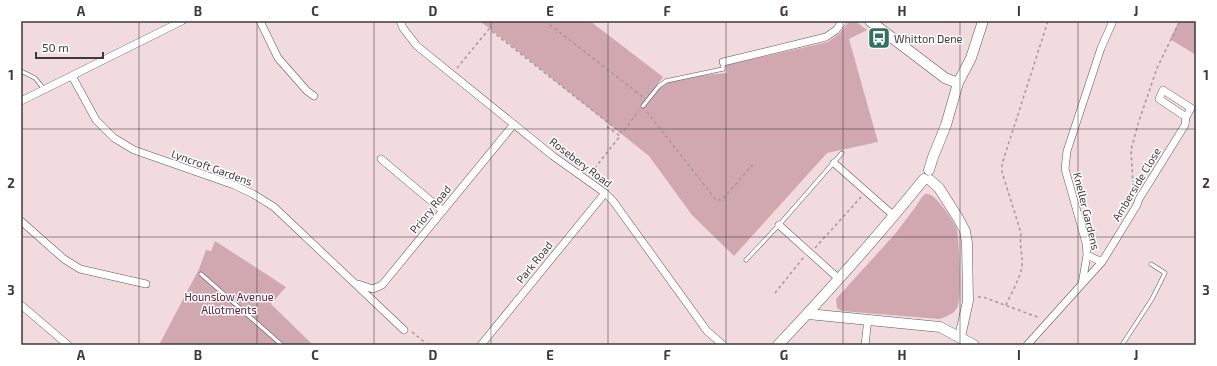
<svg xmlns="http://www.w3.org/2000/svg" width="1217" height="366" font-family="'Exo 2',sans-serif">
<style>
.green{fill:#d1a8b0}
.lines{fill:none;stroke-linecap:round;stroke-linejoin:round}
.lane-casing{stroke:#665457;stroke-width:4.5}
.street-casing{stroke:#665457;stroke-width:8}
.secondary-casing{stroke:#665457;stroke-width:11}
.path{stroke:#a79699;stroke-width:1.5;stroke-dasharray:3 3;stroke-linecap:butt}
.lane{stroke:#fff;stroke-width:3.5}
.street{stroke:#fff;stroke-width:7}
.secondary{stroke:#fff;stroke-width:10}
.grid{fill:none;stroke:#41383a;stroke-width:1;stroke-opacity:0.55}
.labels{text-anchor:middle;dominant-baseline:central;stroke-width:3;stroke-linejoin:round;paint-order:stroke}
.poi-label{font-size:11px;fill:#41383a;stroke:#fff;text-anchor:start}
.street-label{font-size:11px;fill:#41383a;stroke:#fff}
.park-label{font-size:11px;fill:#58202f;stroke:#fff}
.neatline{fill:none;stroke:#41383a;stroke-width:1.5}
.grid-label{font-size:13px;text-anchor:middle;font-weight:bold;fill:#41383a}
</style>
<rect width="100%" height="100%" fill="#f1dbdf"/>
<path class="green" d="M479 21H590L663 77 643 104 645 107C651 100 656 91 663 85 674 78 713 74 727 73L726 65 828 42 839 34 850 21H855L867 30 849 39 878 142 827 153 734 256 692 215 649 156 488 27Z
M1179 21H1196V55L1170 39Z
M925 194C927 194 929 194 931 195 938 199 955 222 957 230 959 241 962 299 957 308 954 314 946 317 939 319L842 311 837 308 836 299 895 234 914 209 922 197Z
M215 241 286 287 271 304 313 345H159L199 269 206 250 211 251Z"/>
<g class="lines">
<g class="lane-casing">
<path id="lane" d="M21 71 35 78 44 89
M643 106 659 86 666 81 723 69V62
M746 260 779 225 842 153
M201 274 282 345
M1122 345 1152 299 1165 273 1151 264"/>
</g>
<g class="street-casing">
<path id="street" d="M260 21 278 58 307 91 314 96
M400 21 403 28 417 46 553 156 605 193 613 201 707 331 723 345
M723 62 826 37 836 30 843 21
M72 76 96 120 114 138 134 150 234 185 253 194 274 207 404 330
M21 101 182 21
M381 159 443 211
M834 163 894 216
M21 221 64 259 80 269 146 284
M779 225 839 279
M1087 255 1102 262 1137 205 1139 199 1185 125 1186 117 1159 99 1163 90 1191 108 1186 117
M358 284 373 289 382 285 514 124
M1082 284 1102 262
M21 305 68 345
M481 345 605 193
M865 345 868 319
M1027 345 1082 284 1087 255 1086 243 1065 169 1067 151 1101 48 1113 21"/>
</g>
<g class="secondary-casing">
<path id="secondary" d="M870 21 945 78 958 83
M929 170 933 157 946 125 958 83 971 58 983 21
M930 180 939 188 958 218 965 231 967 243 968 301 960 337
M808 314 940 327 974 345
M778 345C829 291 878 236 924 179"/>
</g>
<path class="path" d="M545 21 643 97
M457 68 489 29 620 132H623L639 110
M647 112 716 200H722L755 162
M591 173 620 136 606 126
M1135 190 1133 184 1131 150 1138 124 1157 68 1180 21
M815 248 861 197
M775 293 804 257
M978 297H983L1040 318
M1006 305C1011 294 1019 280 1022 267 1023 256 1019 244 1021 233L1002 172V164L1048 21
M412 332 428 345"/>
<use href="#lane" class="lane"/>
<use href="#street" class="street"/>
<use href="#secondary" class="secondary"/>
</g>
<path class="grid" d="M139 21V345M257 21V345M374 21V345M491 21V345M608 21V345M726 21V345M843 21V345M960 21V345M1078 21V345M21 129H1196M21 237H1196"/>
<defs>
<g id="bus-square" transform="scale(1.15)"><rect x="-9" y="-9" width="18" height="18" rx="4" fill="#317262" stroke="#fff"/><path d="M-5-6H5V4H4V6H2V4H-2V6H-4V4H-5ZM-3.5-4V0h7V-4ZM-3.5 1.2v1.5H-2V1.2ZM2 1.2v1.5H3.5V1.2Z" fill="#fff"/></g>
</defs>
<g fill-rule="evenodd">
<use href="#bus-square" x="879" y="38"/>
</g>
<g class="labels">
<g class="poi-label">
<text x="894" y="38">Whitton Dene</text>
</g>
<g class="street-label">
<text transform="translate(581 162) rotate(37)">Rosebery Road</text>
<text transform="translate(212 167) rotate(20)">Lyncroft Gardens</text>
<text transform="translate(1136 184) rotate(-59)">Amberside Close</text>
<text transform="translate(430 209) rotate(-51)">Priory Road</text>
<text transform="translate(1087 211) rotate(76)">Kneller Gardens</text>
<text transform="translate(534 262) rotate(-51)">Park Road</text>
</g>
<g class="park-label">
<text x="229" y="296">Hounslow Avenue<tspan x="229" dy="13">Allotments</tspan></text>
</g>
</g>
<rect width="1217" height="366" fill="none" stroke="#ffffff" stroke-width="44"/>
<path d="M36 52v6h67v-6" fill="none" stroke="#41383a" stroke-width="2"/>
<text x="42" y="52" font-size="12" fill="#41383a" stroke="#ffffff" stroke-width="3" paint-order="stroke">50 m</text>
<rect x="22" y="22" width="1173" height="322" class="neatline"/>
<g class="grid-label">
<text x="81" y="16">A</text>
<text x="198" y="16">B</text>
<text x="315" y="16">C</text>
<text x="433" y="16">D</text>
<text x="550" y="16">E</text>
<text x="667" y="16">F</text>
<text x="784" y="16">G</text>
<text x="902" y="16">H</text>
<text x="1019" y="16">I</text>
<text x="1136" y="16">J</text>
<text x="11" y="80">1</text>
<text x="1206" y="80">1</text>
<text x="11" y="188">2</text>
<text x="1206" y="188">2</text>
<text x="11" y="295">3</text>
<text x="1206" y="295">3</text>
<text x="81" y="360">A</text>
<text x="198" y="360">B</text>
<text x="315" y="360">C</text>
<text x="433" y="360">D</text>
<text x="550" y="360">E</text>
<text x="667" y="360">F</text>
<text x="784" y="360">G</text>
<text x="902" y="360">H</text>
<text x="1019" y="360">I</text>
<text x="1136" y="360">J</text>
</g>
</svg>
